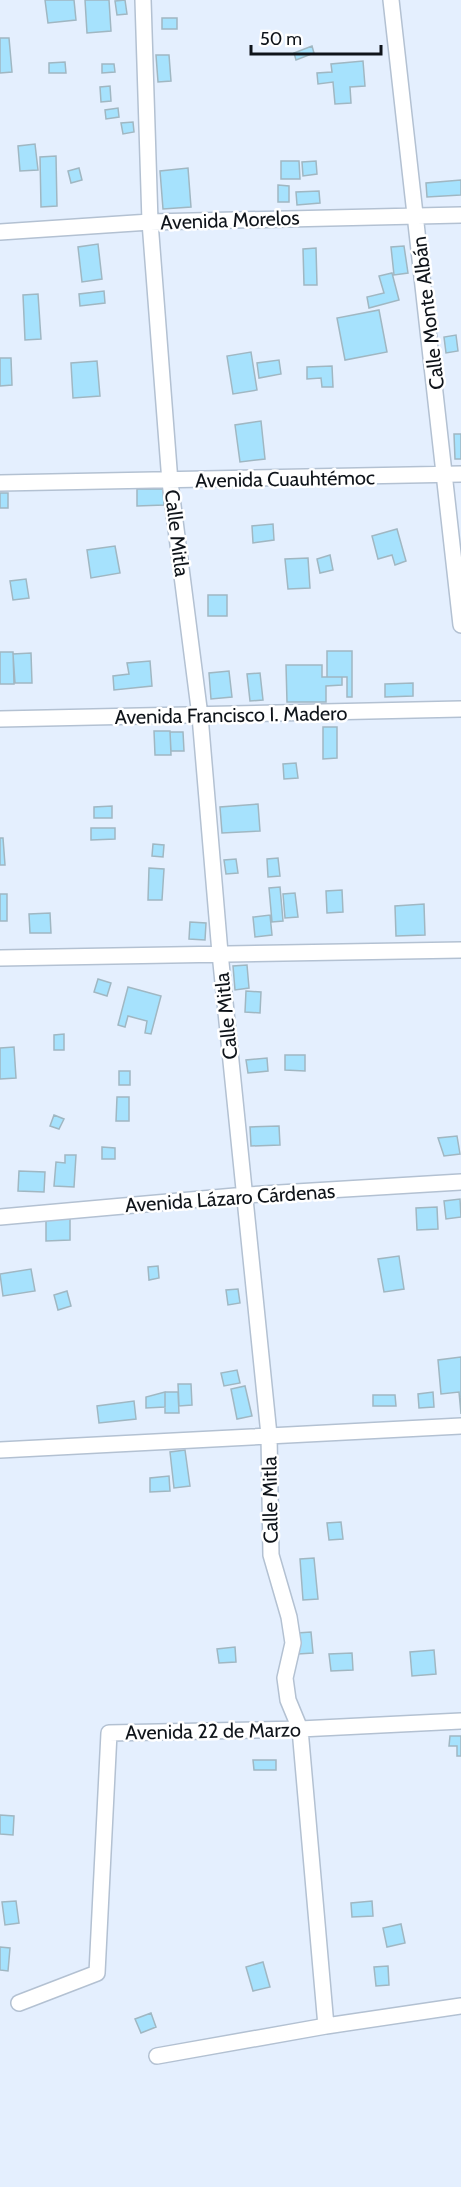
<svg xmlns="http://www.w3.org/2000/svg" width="461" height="2187" font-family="Cabin,sans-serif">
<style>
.building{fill:#a6e2fd;stroke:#a0b7c2;stroke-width:1.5}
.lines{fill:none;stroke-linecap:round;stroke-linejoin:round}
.street-casing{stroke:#b3c1d2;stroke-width:18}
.street{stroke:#fff;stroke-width:15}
.labels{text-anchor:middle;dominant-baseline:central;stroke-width:5;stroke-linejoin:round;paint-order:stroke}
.street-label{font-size:20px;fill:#0f141a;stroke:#fff}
</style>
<rect width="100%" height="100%" fill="#e4effe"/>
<path class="building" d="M45 0H74L76 20 48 23Z
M85 0H109L111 31 87 33Z
M125 0 127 14 117 15 115 1Z
M162 18H177V29H162Z
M0 38H9L12 72 0 73Z
M312 46 314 53 296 60 294 53Z
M156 55H169L171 81 158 82Z
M363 61 365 86 350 87 351 103 335 104 333 82 318 84 317 73 332 72 331 64Z
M65 62 66 73H49V63Z
M102 64H114L115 72 102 73Z
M110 86 111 101 101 102 100 87Z
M118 108 119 117 106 119 105 110Z
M133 122 134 132 123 134 121 123Z
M35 144 38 170 20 171 18 146Z
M56 156 57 206 41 207 40 157Z
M281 161H299L300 179H281Z
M316 161 317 174 303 176 302 162Z
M79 168 82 180 71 183 68 171Z
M188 168 191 207 163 209 160 171Z
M461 180V195L427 197 426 183Z
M278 185 289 186V202H278Z
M319 191 320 203 297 205 296 192Z
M98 244 102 279 82 282 78 247Z
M404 246 408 273 394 275 391 247Z
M316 248 317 285H304L303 249Z
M392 273 399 300 369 308 367 297 384 293 379 276Z
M104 291 105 303 80 306 79 294Z
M38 294 41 339 25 340 23 295Z
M379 310 387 352 345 360 337 318Z
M456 335 458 351 446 353 444 337Z
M251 352 257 390 233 394 227 356Z
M0 358H11L12 385 0 386Z
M279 360 281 374 259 378 257 363Z
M97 361 100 396 73 398 71 363Z
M332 366 333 387H322L321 378 307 379V367Z
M261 421 265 459 240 462 235 425Z
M454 434H461V459H455Z
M137 489H163L164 505 137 506Z
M0 493H8V508H0Z
M273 524 274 540 253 543 252 526Z
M397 529 406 561 395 565 392 555 378 559 372 536Z
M115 546 120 573 91 578 87 550Z
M330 555 333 570 320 573 317 559Z
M308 558 310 588 288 589 285 559Z
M26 579 29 598 13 600 10 581Z
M208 595H227V616H208Z
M327 651H352V697H347V677H327Z
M0 652H13L14 684H0Z
M31 653 32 683H15L13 654Z
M150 661 152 686 114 690 113 676 129 674 127 663Z
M286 665H322V677H342V685L326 686V702H287Z
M229 671 232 697 211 699 209 673Z
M260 673 263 700 250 701 247 674Z
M413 683V696L385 697V684Z
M323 727H337V758L323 759Z
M154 731H170L171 755H155Z
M170 732H183L184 751H171Z
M296 763 298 778 284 779 283 764Z
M258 804 260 831 222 833 220 807Z
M112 806V818H94V807Z
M91 828H115V839L91 840Z
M0 838H3L5 865H0Z
M153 844 164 845 163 857 152 856Z
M278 858 280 876 268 877 267 859Z
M236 859 238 873 226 874 224 860Z
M149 868 164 869 162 900H148Z
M280 887 283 921 272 922 269 888Z
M342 890 343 912 327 913 326 891Z
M295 893 298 917 285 918 283 894Z
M0 894H7V921H0Z
M424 904 425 935 396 936 395 906Z
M50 913 51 933H30L29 914Z
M270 915 272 935 255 937 253 917Z
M190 922 206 923 205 940 189 939Z
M247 965 249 988 235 990 233 966Z
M98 979 111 983 107 996 94 992Z
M128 987 161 996 151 1034 145 1033 147 1021 128 1016 125 1027 118 1025Z
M246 991 261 992 260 1013 245 1012Z
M64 1034V1050H54V1035Z
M14 1047 16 1078 0 1079V1048Z
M285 1055H305V1071L285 1070Z
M267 1058 268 1071 248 1073 246 1060Z
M119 1071H130V1085H119Z
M117 1097H129V1121H116Z
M54 1115 64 1119 59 1129 50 1126Z
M279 1126 280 1145 251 1146 250 1127Z
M457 1136 460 1154 444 1156 438 1138Z
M102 1147 115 1148V1159H102Z
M65 1155H76L74 1187 54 1186 56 1162 65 1163Z
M19 1171 45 1172 44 1192 18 1191Z
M460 1199 461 1217 446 1219 444 1201Z
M437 1207 438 1229 417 1230 416 1208Z
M46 1217H70V1240L46 1241Z
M399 1256 404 1289 384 1292 378 1259Z
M158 1266 159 1278 149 1280 148 1267Z
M31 1269 35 1291 3 1296 0 1274Z
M238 1289 240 1303 228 1305 226 1290Z
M67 1291 71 1306 58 1310 54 1295Z
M461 1357V1414L459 1392 441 1394 438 1360Z
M237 1370 240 1383 224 1386 221 1373Z
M178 1384H191L192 1405 179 1406Z
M245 1386 252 1416 237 1419 231 1389Z
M165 1392H178L179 1413H165Z
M165 1392V1407L146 1408V1397Z
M433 1392 434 1407 419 1408 418 1394Z
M373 1395H395L396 1406H373Z
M134 1401 136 1419 99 1423 97 1406Z
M185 1450 190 1486 174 1488 170 1452Z
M169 1476 170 1491 150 1492V1478Z
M341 1522 343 1539 329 1540 327 1523Z
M314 1558 318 1599 303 1600 300 1559Z
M311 1632 313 1653 298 1654 297 1633Z
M235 1647 236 1662 219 1663 217 1649Z
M434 1650 436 1674 412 1676 410 1652Z
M352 1653 353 1670 331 1671 329 1654Z
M450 1736H461V1756H457V1746H449Z
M253 1760H276V1770H254Z
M0 1815 14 1816 13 1835 0 1834Z
M16 1901 19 1923 5 1925 2 1902Z
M372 1901 373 1916 352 1917 351 1903Z
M401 1924 405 1943 387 1947 383 1928Z
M0 1947 10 1948 8 1971 0 1970Z
M263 1962 270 1987 253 1991 246 1967Z
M388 1966 389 1985 376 1986 374 1967Z
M151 2013 156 2027 141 2033 135 2019Z"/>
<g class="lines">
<g class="street-casing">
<path id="street" d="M143 0 150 222 170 482 200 716 220 953 269 1435 271 1555 289 1617 293 1643 285 1678 288 1700 300 1729 326 2026
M391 0 461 625
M0 232 150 222 461 215
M0 483 461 474
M0 719 461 709
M0 958 461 950
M0 1217 246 1195 461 1182
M0 1450 461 1426
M19 2003 97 1973 109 1733 300 1729 461 1721
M157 2056 326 2026 461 2006"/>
</g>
<use href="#street" class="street"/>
</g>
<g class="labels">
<g class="street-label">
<text transform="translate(230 220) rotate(-2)">Avenida Morelos</text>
<text transform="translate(428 313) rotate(-97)">Calle Monte Albán</text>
<text transform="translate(285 479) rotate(-1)">Avenida Cuauhtémoc</text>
<text transform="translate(177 533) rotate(83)">Calle Mitla</text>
<text transform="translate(231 715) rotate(-1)">Avenida Francisco I. Madero</text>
<text transform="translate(226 1016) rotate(-96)">Calle Mitla</text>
<text transform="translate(230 1198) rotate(-4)">Avenida Lázaro Cárdenas</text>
<text transform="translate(270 1500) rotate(-91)">Calle Mitla</text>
<text transform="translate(213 1731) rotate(-1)">Avenida 22 de Marzo</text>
</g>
</g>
<path d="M251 45v9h130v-9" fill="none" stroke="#0f141a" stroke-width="3"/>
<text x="260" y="45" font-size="18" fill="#0f141a" stroke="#ffffff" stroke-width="4.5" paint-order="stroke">50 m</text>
</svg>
